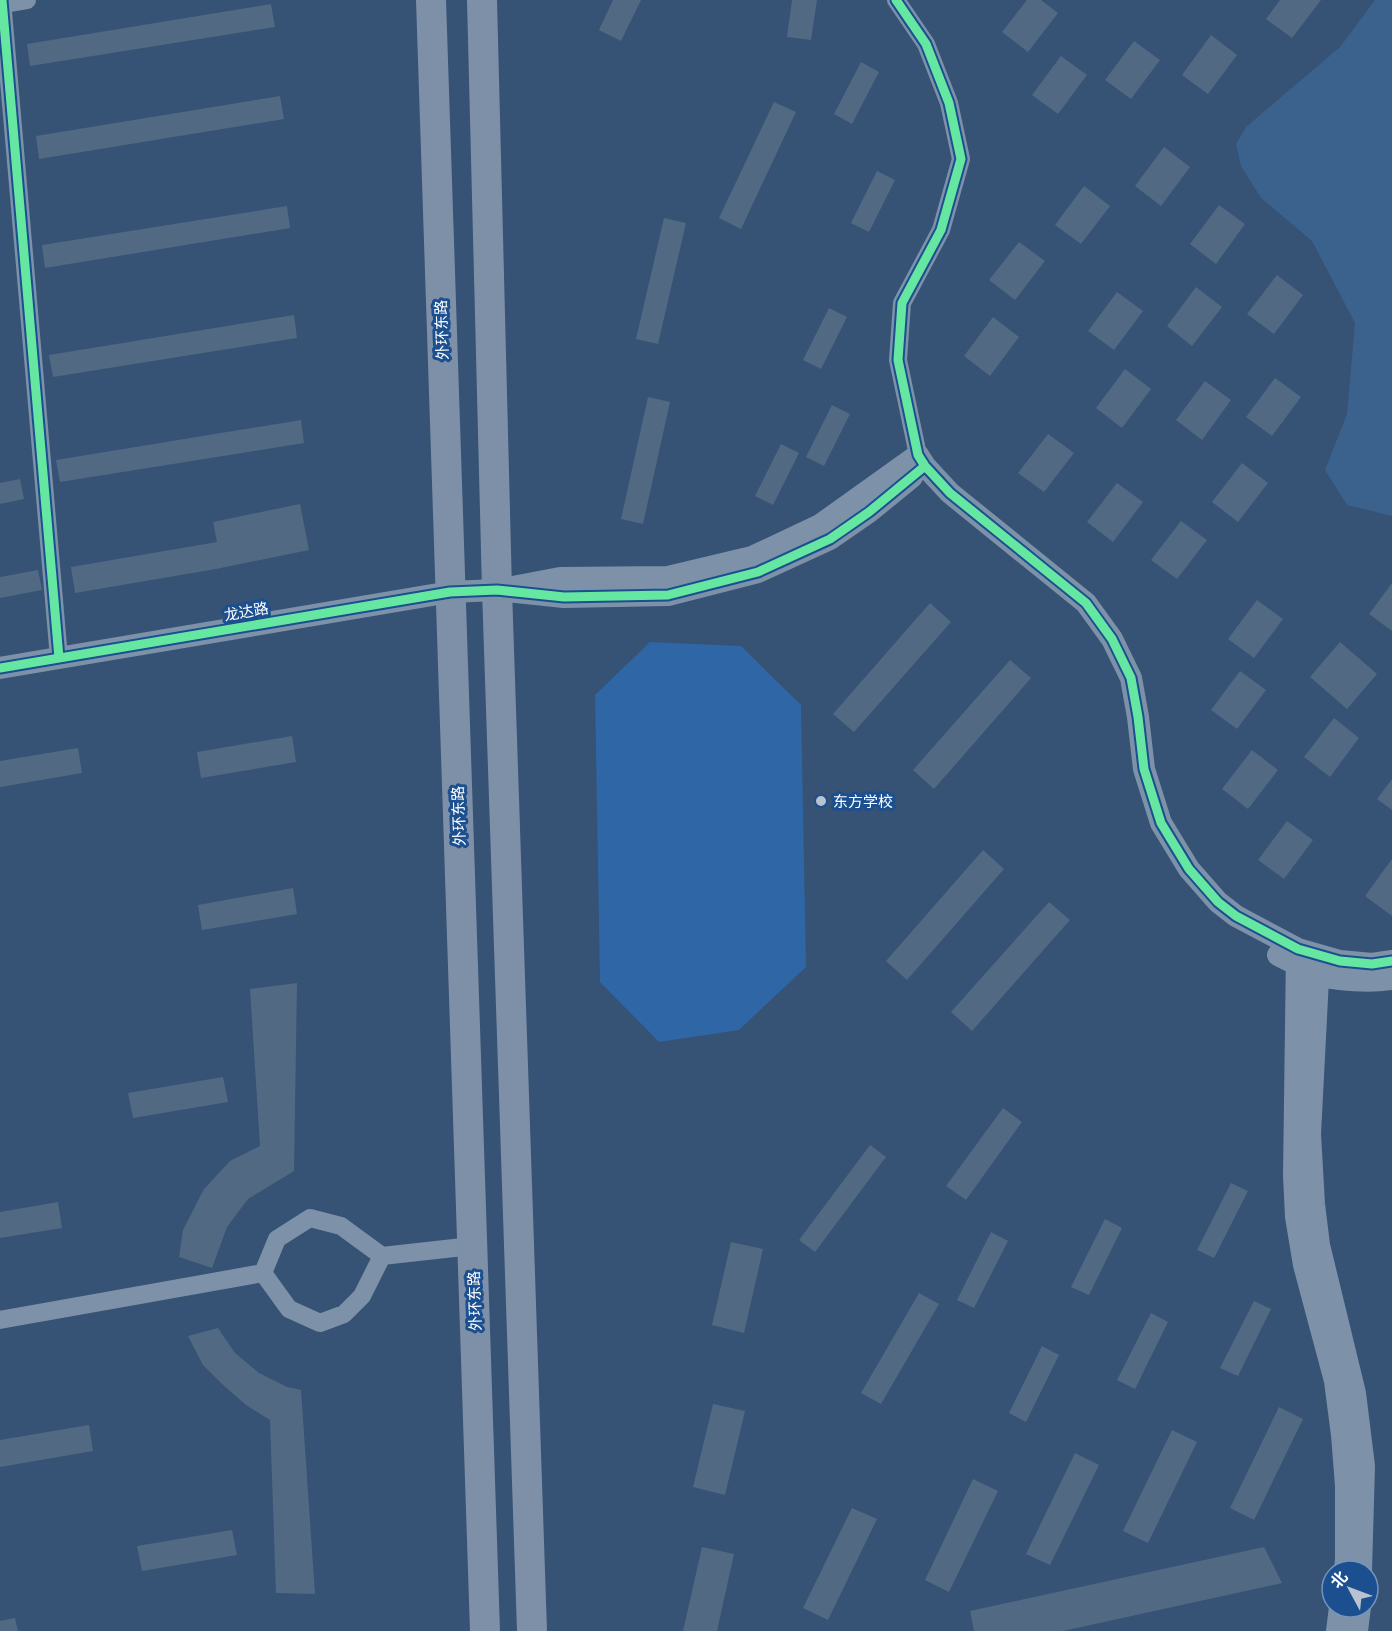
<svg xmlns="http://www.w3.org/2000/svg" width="1392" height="1631" font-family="Commissioner,'Noto Sans SC',sans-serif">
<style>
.green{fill:#2f66a5}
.water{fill:#3b618d}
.building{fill:#526984}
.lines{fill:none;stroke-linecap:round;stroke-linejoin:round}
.minor{stroke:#7d92a8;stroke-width:18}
.tertiary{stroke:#7d92a8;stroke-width:22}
.trunk{stroke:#7e90a7;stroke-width:30}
.cycleway-casing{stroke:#1b4f8f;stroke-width:13}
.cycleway{stroke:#66e7a1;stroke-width:9}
.poi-dot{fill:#b9c2ce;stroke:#1b4f8f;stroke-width:2}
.labels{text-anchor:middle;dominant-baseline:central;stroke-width:6;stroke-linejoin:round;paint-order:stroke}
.street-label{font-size:15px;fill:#fff;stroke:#1b4f8f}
.poi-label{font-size:15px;fill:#fff;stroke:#1b4f8f;text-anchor:start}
</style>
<rect width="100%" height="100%" fill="#365274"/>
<path class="green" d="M650 642 741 646 801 705 806 967 739 1030 659 1042 600 982 595 695Z"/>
<path class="water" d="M1375 0H1392V516L1347 505 1325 470 1347 414 1355 323 1312 241 1261 198 1241 166 1236 144 1246 127 1340 47Z"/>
<path class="building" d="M613 0H641L621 41 599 30Z
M792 0H817L811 40 787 37Z
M1027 0H1041L1058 13 1028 52 1002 32Z
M1280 0H1321L1292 38 1266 19Z
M271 4 275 27 30 66 27 44Z
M1211 35 1237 55 1208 94 1182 75Z
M1134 41 1160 60 1131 99 1105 80Z
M1061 56 1087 75 1058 114 1032 95Z
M861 62 879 72 852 124 834 114Z
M280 96 284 119 39 159 36 136Z
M774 102 796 112 741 229 719 218Z
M1164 147 1190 167 1161 206 1135 186Z
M877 171 895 180 869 232 851 223Z
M1084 186 1110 206 1081 244 1055 225Z
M1219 205 1245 224 1216 264 1190 244Z
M287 206 290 228 45 268 42 245Z
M664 218 686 223 658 344 636 339Z
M1019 242 1045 261 1015 300 989 280Z
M1277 275 1303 295 1274 334 1247 314Z
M1196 287 1222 307 1192 346 1167 326Z
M1117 292 1143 311 1114 350 1088 331Z
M829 308 847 317 821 369 803 360Z
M294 315 297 338 53 377 49 355Z
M993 317 1019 337 990 376 964 356Z
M1125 369 1151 389 1122 428 1096 408Z
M1275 378 1301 397 1272 436 1246 417Z
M1205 381 1231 400 1202 440 1176 420Z
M648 397 670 402 643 524 621 519Z
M832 405 850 414 824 466 806 457Z
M301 420 304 443 60 482 56 460Z
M1048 434 1074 453 1044 492 1018 473Z
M781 444 799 453 773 505 755 496Z
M1242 463 1268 483 1238 522 1212 502Z
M20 479 24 499 0 504V483Z
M1117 483 1143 502 1113 542 1087 522Z
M300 504 309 550 216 569 75 593 71 567 217 542 213 522Z
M1181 521 1207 540 1177 579 1151 560Z
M38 570 42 590 0 598V577Z
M1392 583V631L1369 614Z
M1257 600 1283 619 1254 658 1228 639Z
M930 603 951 622 854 732 833 714Z
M1340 642 1377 674 1347 709 1310 677Z
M1010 660 1031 678 934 789 913 770Z
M1240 671 1266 690 1237 729 1211 710Z
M1334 718 1359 738 1330 777 1304 757Z
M292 736 296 762 201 778 197 752Z
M78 748 82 773 0 787V761Z
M1252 750 1278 770 1248 809 1222 789Z
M1392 779V810L1377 799Z
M1287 821 1313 840 1284 879 1258 860Z
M983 850 1004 869 907 980 886 961Z
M1392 859V916L1365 896Z
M293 888 297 914 202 930 198 905Z
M1049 902 1070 920 972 1031 951 1012Z
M297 983 294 1171 248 1199 227 1227 212 1268 179 1257 183 1230 204 1189 230 1161 260 1146 250 989Z
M223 1077 228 1102 133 1118 128 1093Z
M1003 1108 1022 1122 966 1200 946 1186Z
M870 1145 886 1157 815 1252 799 1240Z
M1231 1183 1248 1191 1214 1258 1197 1250Z
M58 1202 62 1228 0 1238V1212Z
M1105 1219 1122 1228 1089 1295 1071 1287Z
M991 1232 1008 1241 974 1308 957 1300Z
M731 1242 763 1249 744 1333 712 1325Z
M919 1293 939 1304 881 1404 861 1393Z
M1254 1301 1271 1309 1238 1376 1220 1368Z
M1151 1313 1168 1322 1135 1389 1117 1380Z
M218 1328 235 1353 259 1373 287 1387 301 1390 315 1594 276 1593 270 1420 246 1405 222 1384 203 1365 188 1336Z
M1042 1346 1059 1355 1026 1422 1009 1413Z
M713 1404 745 1411 725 1495 693 1487Z
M1279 1407 1303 1419 1254 1520 1230 1508Z
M89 1425 93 1451 0 1467V1440Z
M1172 1430 1197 1442 1148 1543 1123 1531Z
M1075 1453 1099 1465 1050 1565 1026 1554Z
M973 1479 998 1491 949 1592 925 1580Z
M852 1508 877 1519 828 1620 803 1608Z
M232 1530 237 1555 142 1571 137 1546Z
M702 1547 734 1554 717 1631H683Z
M1264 1547 1282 1583 1063 1631H974L970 1611Z
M15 1618 18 1631H0V1621Z"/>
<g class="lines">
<path class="minor" d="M2 0 59 658
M896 0 926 44 949 103 961 159 941 230 902 303 898 360 918 455
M3 4 27 0
M310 1218 341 1226 382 1256 362 1296 344 1314 320 1323 289 1309 263 1273 277 1239Z
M382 1256 472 1246
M0 1320 263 1273"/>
<path class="tertiary" d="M497 590 560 578 668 577 752 557 820 525 918 455 925 466 950 493 1086 603 1112 639 1131 678 1138 717 1144 769 1161 823 1189 869 1218 902 1236 916 1298 949 1340 961 1372 964 1392 961
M0 668 450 592 497 590 564 597 668 595 758 572 830 539 869 512 912 477
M1297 951 1294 1176 1296 1217 1304 1265 1335 1381 1342 1435 1346 1486V1559L1345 1571
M1278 955C1291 961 1303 969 1316 974 1335 981 1372 982 1392 979
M1319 960 1310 1134 1314 1204 1319 1245 1355 1393 1364 1466 1361 1571
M1337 1631 1340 1607
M1357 1631 1360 1607"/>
<path class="trunk" d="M431 0 485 1631
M482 0 497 590 532 1631"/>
<g class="cycleway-casing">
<path id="cycleway" d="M2 0 59 658
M896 0 926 44 949 103 961 159 941 230 902 303 898 360 918 455 925 466 950 493 1086 603 1112 639 1131 678 1138 717 1144 769 1161 823 1189 869 1218 902 1236 916 1298 949 1340 961 1372 964 1392 961
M0 668 450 592 497 590 564 597 668 595 758 572 830 539 869 512 925 466"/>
</g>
<use href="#cycleway" class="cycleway"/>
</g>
<circle class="poi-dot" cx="821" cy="801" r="6"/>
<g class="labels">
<g class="street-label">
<text transform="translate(441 330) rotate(-92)">外环东路</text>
<text transform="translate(246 611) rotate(-10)">龙达路</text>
<text transform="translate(458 816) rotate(-92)">外环东路</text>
<text transform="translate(474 1301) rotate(-92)">外环东路</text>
</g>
<g class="poi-label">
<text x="833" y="801">东方学校</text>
</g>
</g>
<g transform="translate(1350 1589) rotate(311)"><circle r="28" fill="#1b4f8f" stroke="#7695bc" stroke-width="1.5"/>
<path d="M0-4.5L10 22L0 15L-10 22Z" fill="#b9c2ce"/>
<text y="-9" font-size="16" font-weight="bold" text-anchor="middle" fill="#ffffff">北</text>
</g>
</svg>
